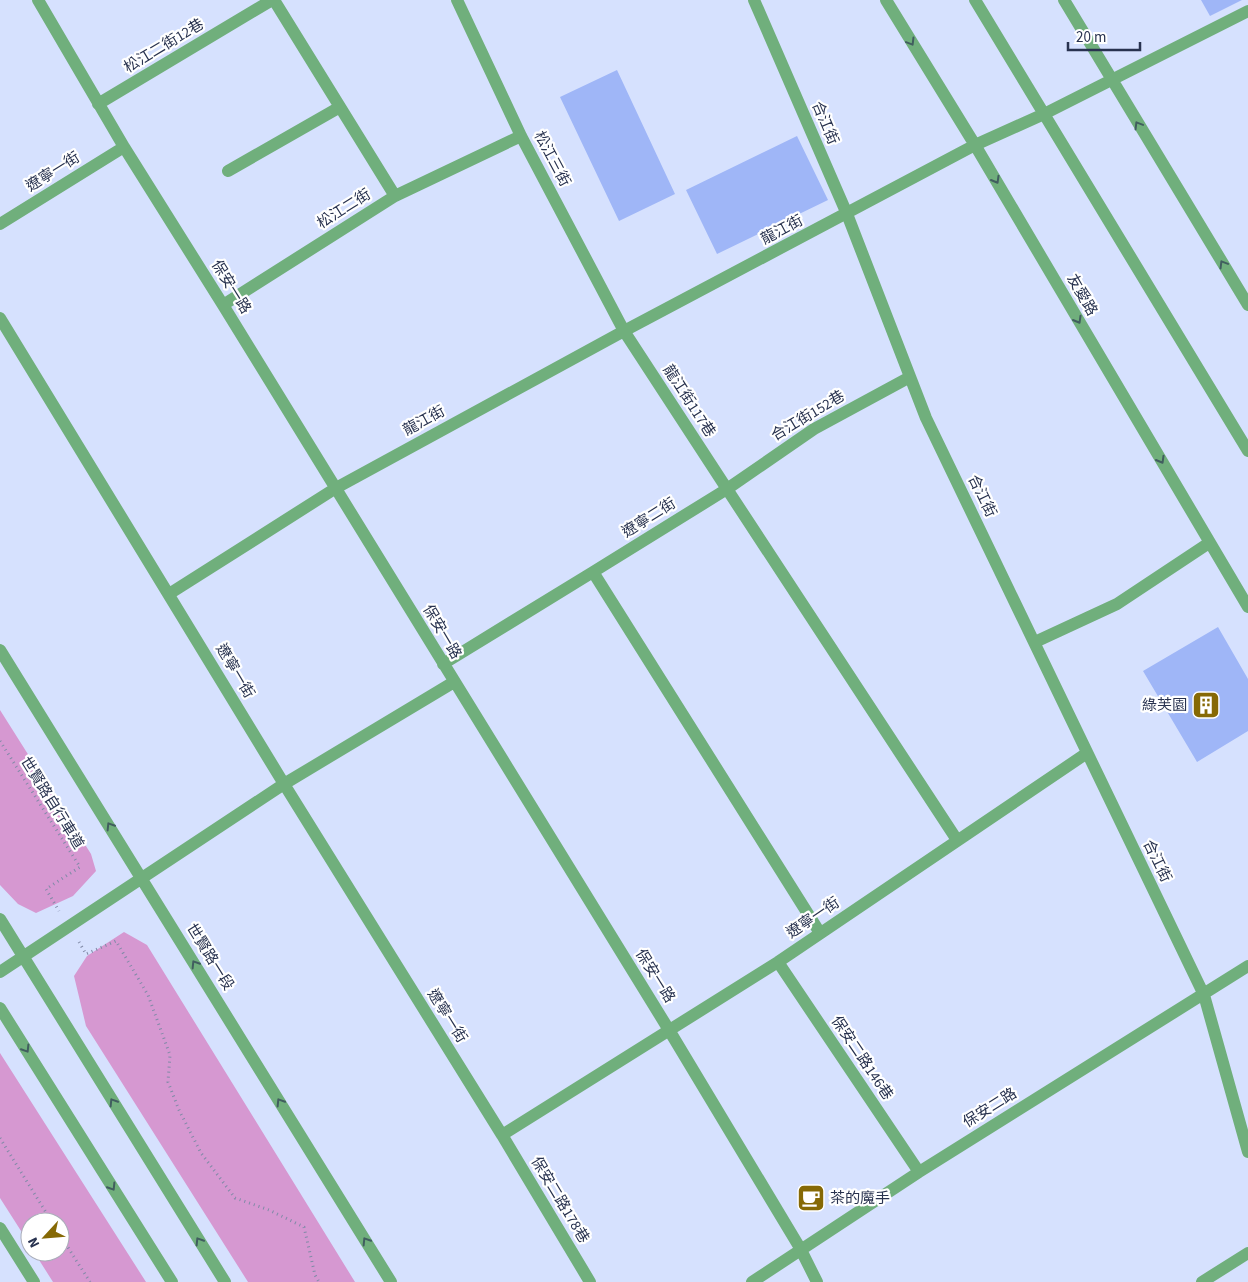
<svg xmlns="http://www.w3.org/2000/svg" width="1248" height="1282" font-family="'Source Sans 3','Noto Sans TC',sans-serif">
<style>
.green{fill:#d698d1}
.building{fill:#9fb6f7}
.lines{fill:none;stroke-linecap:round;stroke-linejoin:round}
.path{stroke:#808aa7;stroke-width:3;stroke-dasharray:1 4;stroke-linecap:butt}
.minor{stroke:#70af7c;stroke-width:12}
.oneway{stroke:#415e5f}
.labels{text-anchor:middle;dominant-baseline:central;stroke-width:4.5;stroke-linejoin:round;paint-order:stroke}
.street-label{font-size:15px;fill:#28324f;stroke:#fff}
.poi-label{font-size:15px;fill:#28324f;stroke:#fff;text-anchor:end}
</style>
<rect width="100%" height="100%" fill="#d6e1fe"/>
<path class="green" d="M0 710 91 854 96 871 73 896 36 913 18 904 0 885Z
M124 932 147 945 355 1282H248L86 1026 74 976 87 956Z
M0 1053 146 1282H53L34 1252H60V1222H30V1245L0 1198Z"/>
<path class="building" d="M1201 0H1242L1210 16Z
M617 70 675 194 619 221 560 97Z
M797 136 828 200 717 254 686 190Z
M1218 627 1248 679V731L1197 762 1143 671Z"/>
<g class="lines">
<path class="path" d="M0 741 80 867 46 889 59 911
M79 942 86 954 116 941 148 995 170 1055 168 1082 179 1110 201 1153 235 1198 269 1210 304 1227 315 1275 319 1282
M0 1138 52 1222
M60 1235 90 1282"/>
<path class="minor" d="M38 0 124 147 223 305 669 1030 800 1248 817 1282
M457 0 521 136 624 331 727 489 814 429 910 377
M754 0 847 214 926 418 1204 995 1248 1152
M886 0 975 145 1248 607
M975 0 1248 451
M1064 0 1248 305
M98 104 272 0
M228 171 340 107
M395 196 521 136
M0 224 124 147
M223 305 395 196 274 0
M0 318 284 784 502 1135 778 962 1087 753
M169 594 336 488 624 331 975 145 1044 114 1248 11
M1035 642 1117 604 1209 543
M0 650 391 1282
M443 664 593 572
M0 919 225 1282
M820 933 593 572 727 489 957 840
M778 962 919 1172
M0 972 284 784 454 682
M0 1008 172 1282
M502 1135 590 1282
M0 1228 34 1282
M752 1282 919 1172 1248 966
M1202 1282 1248 1253"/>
</g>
<defs><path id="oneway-chevron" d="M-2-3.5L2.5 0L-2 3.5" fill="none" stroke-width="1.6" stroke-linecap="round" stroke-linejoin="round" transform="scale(1.25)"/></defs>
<g class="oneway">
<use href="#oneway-chevron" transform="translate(911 42) rotate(59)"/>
<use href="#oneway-chevron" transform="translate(1138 125) rotate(-121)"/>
<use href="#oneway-chevron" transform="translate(996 180) rotate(60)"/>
<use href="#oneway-chevron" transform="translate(1223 264) rotate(-121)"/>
<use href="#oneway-chevron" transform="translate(1078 320) rotate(60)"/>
<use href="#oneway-chevron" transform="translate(1161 460) rotate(60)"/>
<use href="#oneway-chevron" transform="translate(110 826) rotate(-122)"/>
<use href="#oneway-chevron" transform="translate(195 964) rotate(-122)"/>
<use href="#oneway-chevron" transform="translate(26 1049) rotate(58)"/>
<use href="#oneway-chevron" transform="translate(113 1102) rotate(-122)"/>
<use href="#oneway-chevron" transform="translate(280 1102) rotate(-122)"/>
<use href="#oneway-chevron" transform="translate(112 1187) rotate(58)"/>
<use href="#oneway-chevron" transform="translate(199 1241) rotate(-122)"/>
<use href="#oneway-chevron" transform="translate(366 1241) rotate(-122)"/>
</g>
<defs>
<g id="building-square" transform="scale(1.4375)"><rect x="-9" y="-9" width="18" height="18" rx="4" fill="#866905" stroke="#fff"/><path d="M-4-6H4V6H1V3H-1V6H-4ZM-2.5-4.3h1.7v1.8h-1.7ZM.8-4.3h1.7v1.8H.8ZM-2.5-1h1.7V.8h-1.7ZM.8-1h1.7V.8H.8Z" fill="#fff"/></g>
<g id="cafe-square" transform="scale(1.4375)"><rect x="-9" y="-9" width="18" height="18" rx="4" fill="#866905" stroke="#fff"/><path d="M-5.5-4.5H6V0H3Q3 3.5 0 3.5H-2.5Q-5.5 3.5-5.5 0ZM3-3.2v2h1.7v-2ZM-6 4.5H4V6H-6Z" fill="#fff"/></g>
</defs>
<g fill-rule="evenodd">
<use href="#building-square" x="1206" y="705"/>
<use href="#cafe-square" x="811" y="1198"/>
</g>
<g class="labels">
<g class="street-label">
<text transform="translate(164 46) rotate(-31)">松江二街12巷</text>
<text transform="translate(825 123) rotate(67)">合江街</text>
<text transform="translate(552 159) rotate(62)">松江三街</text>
<text transform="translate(53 172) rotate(-32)">遼寧一街</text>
<text transform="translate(344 209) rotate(-32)">松江二街</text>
<text transform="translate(782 230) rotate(-28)">龍江街</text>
<text transform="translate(231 287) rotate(58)">保安一路</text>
<text transform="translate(1082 295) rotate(60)">友愛路</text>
<text transform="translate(689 401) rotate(57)">龍江街117巷</text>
<text transform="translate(808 416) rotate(-31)">合江街152巷</text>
<text transform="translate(424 421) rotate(-29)">龍江街</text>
<text transform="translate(982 496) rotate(64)">合江街</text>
<text transform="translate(649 518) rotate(-32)">遼寧二街</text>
<text transform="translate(442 632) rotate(59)">保安一路</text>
<text transform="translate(235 671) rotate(59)">遼寧一街</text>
<text transform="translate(52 803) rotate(58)">世賢路自行車道</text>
<text transform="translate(1157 861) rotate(64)">合江街</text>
<text transform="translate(813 918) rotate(-34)">遼寧一街</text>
<text transform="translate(210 957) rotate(58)">世賢路一段</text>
<text transform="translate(655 976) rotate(58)">保安一路</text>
<text transform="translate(447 1016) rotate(58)">遼寧一街</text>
<text transform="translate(862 1058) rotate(56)">保安二路146巷</text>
<text transform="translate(990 1108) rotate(-32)">保安二路</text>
<text transform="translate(560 1200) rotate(59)">保安二路178巷</text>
</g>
<g class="poi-label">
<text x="1187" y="705">綠芙園</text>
<text x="830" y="1198" text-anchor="start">茶的魔手</text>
</g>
</g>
<g transform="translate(45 1237) rotate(244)"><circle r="24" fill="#ffffff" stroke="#a9adb9"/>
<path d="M0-4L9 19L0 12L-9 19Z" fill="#866905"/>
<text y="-8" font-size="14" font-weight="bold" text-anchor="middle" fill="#28324f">N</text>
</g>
<path d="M1068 42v8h72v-8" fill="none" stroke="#28324f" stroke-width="2.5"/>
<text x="1076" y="42" font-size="15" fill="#28324f" stroke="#ffffff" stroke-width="4" paint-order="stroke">20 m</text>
</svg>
